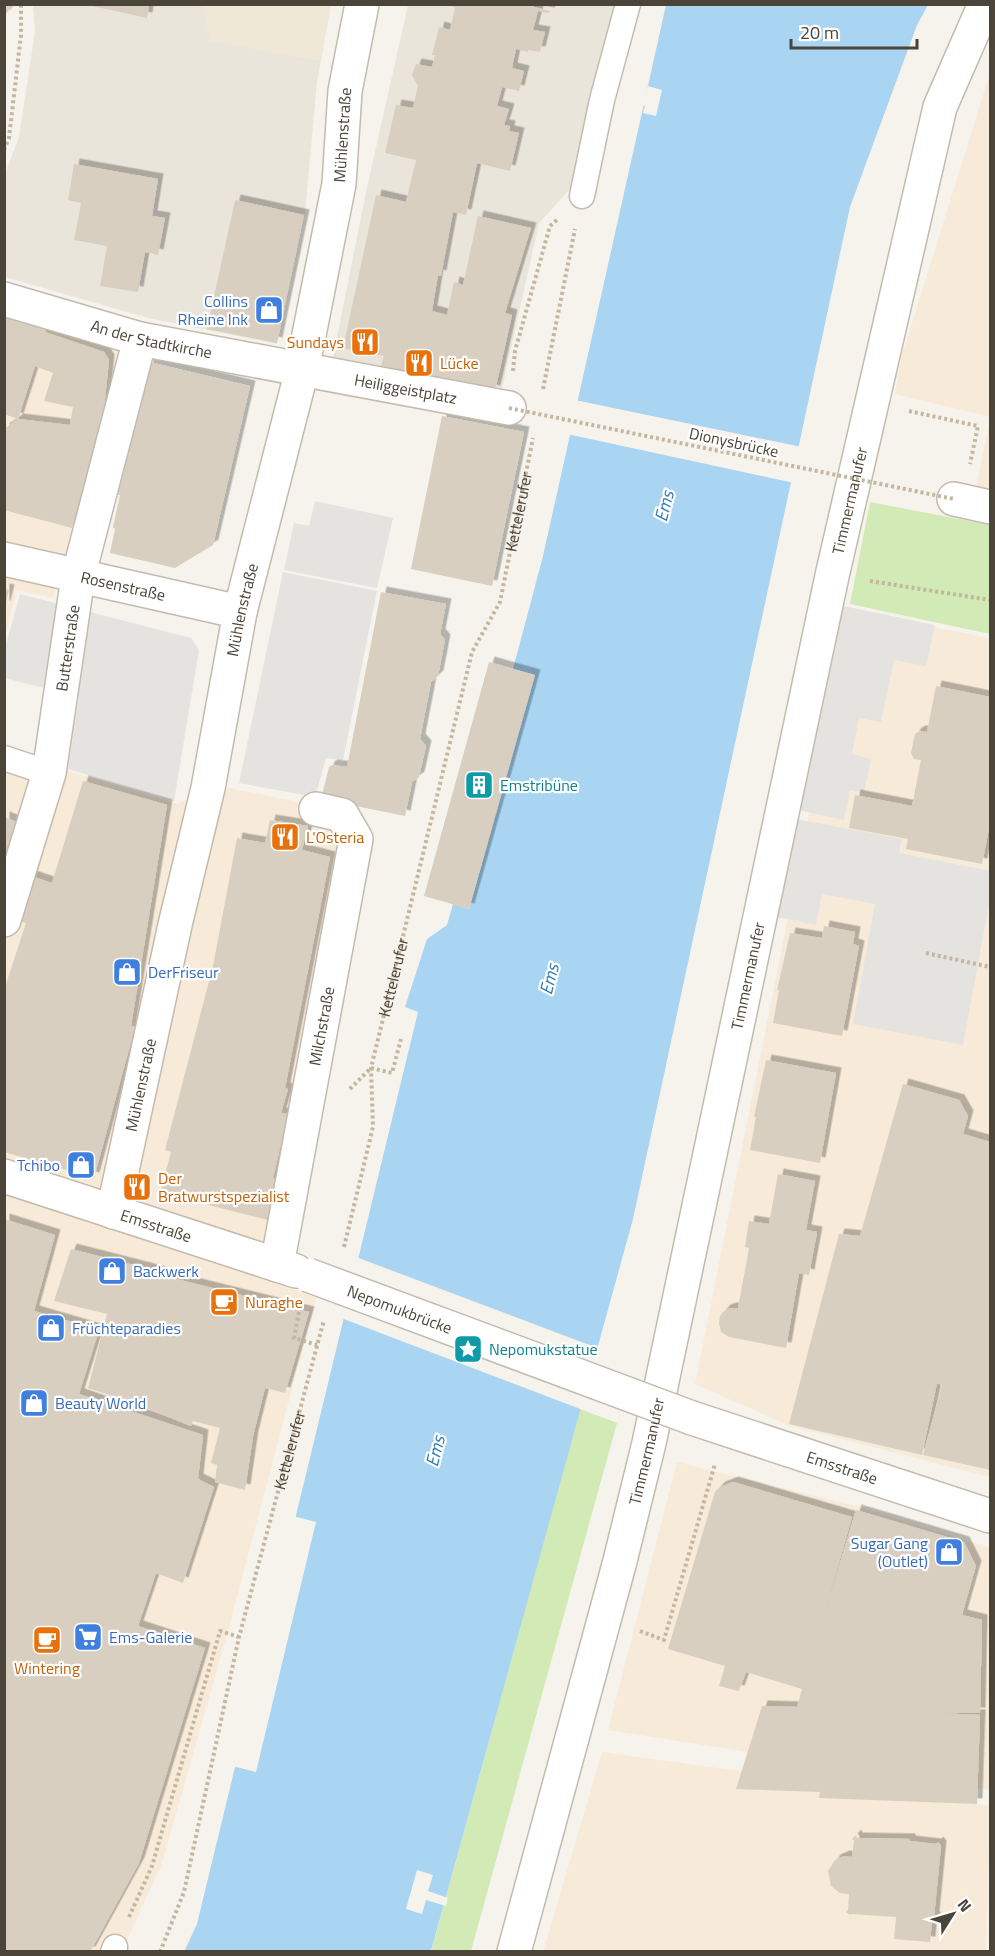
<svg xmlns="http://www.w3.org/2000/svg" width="995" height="1956" font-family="'Titillium Web',sans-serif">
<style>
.residential{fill:#eae5da}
.commercial{fill:#f7ead8}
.education{fill:#efe8d6}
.green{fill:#d2eab5}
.parking{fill:#e5e3e0}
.water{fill:#a9d4f2}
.pier{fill:#f6f3ec}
.building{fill:#d8cfc1;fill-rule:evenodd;filter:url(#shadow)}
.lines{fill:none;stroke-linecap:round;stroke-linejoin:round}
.lane-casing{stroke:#c2bbae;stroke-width:27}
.street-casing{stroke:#c2bbae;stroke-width:36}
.path{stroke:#c4b79f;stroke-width:4;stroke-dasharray:3 3;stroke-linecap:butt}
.lane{stroke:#fff;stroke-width:24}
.street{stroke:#fff;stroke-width:33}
.street-bridge-casing{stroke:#c2bbae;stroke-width:36;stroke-linecap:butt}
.path-bridge{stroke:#c4b79f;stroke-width:4;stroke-dasharray:3 3;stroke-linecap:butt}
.street-bridge{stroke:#fff;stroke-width:33}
.labels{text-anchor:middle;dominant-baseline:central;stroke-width:4.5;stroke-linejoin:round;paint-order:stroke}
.street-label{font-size:16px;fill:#4b4439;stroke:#fff}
.shop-label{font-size:16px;fill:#366cbe;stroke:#fff;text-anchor:start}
.food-label{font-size:16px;fill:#c56008;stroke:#fff;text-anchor:start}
.culture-label{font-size:16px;fill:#0d838f;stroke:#fff;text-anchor:start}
.water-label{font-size:18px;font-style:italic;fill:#2e7ab2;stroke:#fff}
</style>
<defs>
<filter id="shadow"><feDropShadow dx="5.5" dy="-5.5" stdDeviation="0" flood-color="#0004"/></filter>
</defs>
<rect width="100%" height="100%" fill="#f6f3ec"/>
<path class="residential" d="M33 5H331L317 82 305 213 277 344 148 318 5 277 4 176 19 137 35 32Z
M408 5H618L571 188 539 223 501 393 333 357 366 192Z"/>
<path class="commercial" d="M990 73V417L895 394 902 355Z
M5 310 128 346 53 598 17 590 5 636Z
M990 420V490L976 487Z
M849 611 990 638V1477L790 1426 695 1384Z
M4 752 178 804 220 786 351 813 268 1245 265 1279 316 1298 228 1631 162 1863 122 1951H5Z
M677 1462 856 1506 990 1548V1790L608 1730Z
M602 1752 990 1806 986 1951 543 1952Z"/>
<path class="education" d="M202 5H331L320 61 210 41Z"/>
<path class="green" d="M870 502 990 525V634L850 604Z
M580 1409 617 1423 471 1951 431 1952Z"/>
<path class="parking" d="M315 501 393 518 377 588 284 570 294 523 309 526Z
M283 572 377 591 343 760 326 758 315 797 239 783Z
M20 594 191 638 199 650 174 801 68 769 79 697 5 678V648Z
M834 604 935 625 926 666 894 660 881 722 859 718 852 754 871 759 864 793 850 790 844 820 793 809Z
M791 818 902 839 899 853 990 871V899L963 1045 853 1024 875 904 822 894 816 925 772 916Z"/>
<path class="water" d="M666 5H928L917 25 850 207 633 1219 431 1951 184 1952 197 1924 418 1012 405 1007 427 939 447 925 453 904 469 909 534 675 513 669 543 556Z"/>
<path class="pier" d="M648 86 662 90 656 116 643 113 645 106 641 104 644 92 646 93Z
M575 400 802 447 794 483 567 434Z
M356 1257 600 1349 583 1410 341 1318Z
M293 1516 316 1522 256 1772 232 1766Z
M417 1870 433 1875 428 1891 448 1898 446 1906 426 1900 422 1914 406 1909Z"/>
<path class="building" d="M4 4H14L4 16Z
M83 4H149L147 18Z
M449 4H534V7L550 11 549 13 538 11 533 30 545 32 540 52 528 50V52L516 49 512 68 524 71 519 91 502 87 497 106 509 109 504 125 510 126 509 131 519 133 510 171 477 163 466 215 453 212 441 276 438 275 432 311 447 315 454 282 463 285 478 216 531 228 505 313 512 315 495 391 381 366 384 356 343 348 376 195 406 202 416 160 385 153 396 105 413 108 418 86 412 75 416 64 432 67 435 55H432L439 27 450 30 455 8Z
M74 164 158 179 152 216 165 218 158 255 145 252 138 292 100 286 107 246 74 240 81 203 68 200Z
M235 200 304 215 277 343 207 329Z
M4 313 46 328 45 332 104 352 109 360 102 428H98L72 528 4 510V429L18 419 4 414ZM35 366 53 373 44 401 73 407 70 425 18 419Z
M149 362 250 386 213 545 175 568 110 553 115 529 113 527 120 495H118Z
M442 416 524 432 492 586 411 569Z
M4 589 9 590 5 606H4Z
M381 592 446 604 440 634 445 640 438 676 431 682 420 739 426 746 419 777 412 782 405 816 321 799 329 767 332 765 347 767Z
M489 662 535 675 469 909 424 896Z
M936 686 990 697V823L982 864 906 849 908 839 849 828 855 795 912 806 921 760 914 759 911 753 915 734 920 731 927 732Z
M83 781 167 805 131 1026 135 1027 94 1178 4 1152V990L26 923 18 921 31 876 52 883Z
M4 817 17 822 5 873H4Z
M270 820 308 826 302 850 330 857 285 1088 288 1089 281 1113 288 1114 273 1178 279 1179 268 1220 160 1193 171 1152 165 1150 213 966 237 838 265 843Z
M824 926 855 932 853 944 859 946 842 1036 773 1023 779 990H777L790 933 822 938Z
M766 1060 836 1073 820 1163 750 1150 756 1117H754Z
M903 1084 959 1100 968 1116 963 1134 990 1142V1470L923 1455 942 1385 937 1383 922 1455 789 1424 839 1234 860 1236Z
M778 1174 815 1181 806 1230 817 1232 809 1275 799 1273 786 1348 729 1337 721 1332 719 1323 720 1316 725 1310 731 1308H738L749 1248 745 1247 749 1221 769 1224Z
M4 1219 55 1235 34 1311 99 1330 79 1394 203 1435 198 1479 214 1487 183 1583 156 1573 138 1626 205 1648 139 1863 90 1952H4Z
M71 1249 161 1272 160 1275 309 1312 285 1393 265 1388 253 1436 245 1490 215 1482 217 1465 211 1463 220 1428 193 1421 191 1426 131 1402 88 1388 107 1314 54 1301Z
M733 1482 852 1517 820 1629 856 1510 964 1542 976 1566 962 1615 982 1620 980 1713H937L980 1715 977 1804 819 1798 820 1792 736 1789 762 1706 797 1707 802 1689 746 1672 739 1691 719 1686 725 1666 668 1649 715 1492 720 1487Z
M856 1835 857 1838 910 1839V1841L936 1844 938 1842 941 1846 934 1917 936 1918 932 1921 930 1942 894 1939 896 1917 851 1914 850 1915 846 1912 848 1910 849 1894 840 1893 831 1886 828 1871 835 1860 844 1856 852 1857 854 1841 852 1839Z"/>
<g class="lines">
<g class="lane-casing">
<path id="lane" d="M582 196 602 100 628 4
M4 758 49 773
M113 1952 115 1947"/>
</g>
<g class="street-casing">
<g id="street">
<path id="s3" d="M4 299 140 339 509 408"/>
<path d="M954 499 990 507"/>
<path id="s4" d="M4 559 240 612"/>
<path id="s5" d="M4 920 49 773 78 577 140 339"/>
<path id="s6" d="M4 1176 296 1271"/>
<path id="s7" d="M113 1212 175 925 208 788 240 612 302 370 339 184 345 91 362 4"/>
<path id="s8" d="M277 1265 356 839 342 815 316 809"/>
<path id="s9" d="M692 1418 990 1516"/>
<path id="s10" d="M514 1952 620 1561 649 1443 832 576 940 107 985 4"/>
</g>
</g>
<g class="path">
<path d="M4 150 9 138 21 35V4"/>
<path d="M513 371 515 351 550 226 558 219"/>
<path d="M543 389 575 229"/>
<path d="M909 411 978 426 970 464"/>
<path d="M870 581 990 600"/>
<path d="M926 953 990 967"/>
<path d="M371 1068 392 1073 401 1039"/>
<path d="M350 1089 370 1069"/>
<path id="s1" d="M344 1247 373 1127 371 1068 472 652 500 602 533 438"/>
<path d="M299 1312 294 1338 317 1345"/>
<path d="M640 1631 664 1640 715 1464"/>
<path d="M129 1917 152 1866 220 1631 239 1637"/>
<path id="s2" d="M160 1952 184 1892 239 1637 324 1320"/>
</g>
<use href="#lane" class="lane"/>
<use href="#street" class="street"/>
<g class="street-bridge-casing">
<g id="street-bridge">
<path id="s11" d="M308 1275 692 1418"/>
</g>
</g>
<path class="path-bridge" d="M509 408 954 499"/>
<use href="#street-bridge" class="street-bridge"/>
</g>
<defs>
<g id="shop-square" transform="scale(1.5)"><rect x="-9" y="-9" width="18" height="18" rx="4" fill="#3f7fe0" stroke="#fff"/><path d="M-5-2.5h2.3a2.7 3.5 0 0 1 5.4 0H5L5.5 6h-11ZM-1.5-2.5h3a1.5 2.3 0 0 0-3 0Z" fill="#fff"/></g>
<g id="restaurant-square" transform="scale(1.5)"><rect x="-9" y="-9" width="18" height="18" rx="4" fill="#e8710a" stroke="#fff"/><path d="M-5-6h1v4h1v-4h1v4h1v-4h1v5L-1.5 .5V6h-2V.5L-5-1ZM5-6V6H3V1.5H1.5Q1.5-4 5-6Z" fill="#fff"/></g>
<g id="building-square" transform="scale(1.5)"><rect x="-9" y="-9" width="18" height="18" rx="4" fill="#0f9aa8" stroke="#fff"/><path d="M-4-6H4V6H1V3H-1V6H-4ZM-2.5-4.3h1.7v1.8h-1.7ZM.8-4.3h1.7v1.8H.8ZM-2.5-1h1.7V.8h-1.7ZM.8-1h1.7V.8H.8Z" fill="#fff"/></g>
<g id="cafe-square" transform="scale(1.5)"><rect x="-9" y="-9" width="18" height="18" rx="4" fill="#e8710a" stroke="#fff"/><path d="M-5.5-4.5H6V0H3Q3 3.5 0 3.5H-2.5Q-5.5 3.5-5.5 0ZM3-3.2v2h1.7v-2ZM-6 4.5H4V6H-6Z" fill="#fff"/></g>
<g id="sight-square" transform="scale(1.5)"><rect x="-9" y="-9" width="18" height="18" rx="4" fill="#0f9aa8" stroke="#fff"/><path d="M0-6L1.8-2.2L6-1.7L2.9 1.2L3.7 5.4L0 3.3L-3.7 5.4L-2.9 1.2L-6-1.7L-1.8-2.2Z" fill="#fff"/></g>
<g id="supermarket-square" transform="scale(1.5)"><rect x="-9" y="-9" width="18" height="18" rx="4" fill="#3f7fe0" stroke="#fff"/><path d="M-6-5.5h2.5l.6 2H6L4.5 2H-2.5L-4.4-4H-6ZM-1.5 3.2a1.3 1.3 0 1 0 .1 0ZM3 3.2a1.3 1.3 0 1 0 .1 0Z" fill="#fff"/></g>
</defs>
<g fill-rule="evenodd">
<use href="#shop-square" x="269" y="310"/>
<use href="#restaurant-square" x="365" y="342"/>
<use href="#restaurant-square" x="419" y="363"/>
<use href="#building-square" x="479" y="785"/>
<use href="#restaurant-square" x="285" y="837"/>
<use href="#shop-square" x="127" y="972"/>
<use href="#shop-square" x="81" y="1165"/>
<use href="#restaurant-square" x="137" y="1187"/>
<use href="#shop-square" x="112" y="1271"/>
<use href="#cafe-square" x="224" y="1302"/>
<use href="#shop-square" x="51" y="1328"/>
<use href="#sight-square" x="468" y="1349"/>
<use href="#shop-square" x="34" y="1403"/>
<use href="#shop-square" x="949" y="1552"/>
<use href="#supermarket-square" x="88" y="1637"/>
<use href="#cafe-square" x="47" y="1640"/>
</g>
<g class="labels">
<g class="street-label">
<text stroke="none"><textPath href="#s7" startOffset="1102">Mühlenstraße</textPath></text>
<text stroke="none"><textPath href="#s3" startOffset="153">An der Stadtkirche</textPath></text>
<text stroke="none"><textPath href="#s3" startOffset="412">Heiliggeistplatz</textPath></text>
<text transform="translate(734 442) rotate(12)">Dionysbrücke</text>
<text stroke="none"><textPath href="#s10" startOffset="1490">Timmermanufer</textPath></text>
<text stroke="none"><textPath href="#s1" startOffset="760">Kettelerufer</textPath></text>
<text stroke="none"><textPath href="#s4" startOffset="122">Rosenstraße</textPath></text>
<text stroke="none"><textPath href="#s7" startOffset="616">Mühlenstraße</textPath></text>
<text stroke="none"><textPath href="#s5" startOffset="280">Butterstraße</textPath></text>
<text stroke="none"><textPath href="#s10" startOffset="1004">Timmermanufer</textPath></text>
<text stroke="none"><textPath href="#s1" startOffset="276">Kettelerufer</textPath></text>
<text stroke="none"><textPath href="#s8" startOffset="243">Milchstraße</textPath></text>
<text stroke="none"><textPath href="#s7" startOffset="130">Mühlenstraße</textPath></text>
<text stroke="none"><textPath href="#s6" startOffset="160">Emsstraße</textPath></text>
<text stroke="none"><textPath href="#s11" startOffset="98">Nepomukbrücke</textPath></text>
<text stroke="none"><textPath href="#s2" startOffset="519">Kettelerufer</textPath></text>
<text stroke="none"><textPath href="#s10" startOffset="518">Timmermanufer</textPath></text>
<text stroke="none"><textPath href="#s9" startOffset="158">Emsstraße</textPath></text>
</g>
<g class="shop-label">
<text x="248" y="301" text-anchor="end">Collins<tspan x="248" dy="18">Rheine Ink</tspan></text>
<text x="148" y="972">DerFriseur</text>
<text x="60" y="1165" text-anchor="end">Tchibo</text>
<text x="133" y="1271">Backwerk</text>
<text x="72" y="1328">Früchteparadies</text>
<text x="55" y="1403">Beauty World</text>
<text x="928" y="1543" text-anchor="end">Sugar Gang<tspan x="928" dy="18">(Outlet)</tspan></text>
<text x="109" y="1637">Ems-Galerie</text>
</g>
<g class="food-label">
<text x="344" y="342" text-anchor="end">Sundays</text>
<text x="440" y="363">Lücke</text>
<text x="306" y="837">L'Osteria</text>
<text x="158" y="1178">Der<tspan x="158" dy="18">Bratwurstspezialist</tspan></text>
<text x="245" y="1302">Nuraghe</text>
<text x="47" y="1668" text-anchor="middle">Wintering</text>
</g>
<g class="culture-label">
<text x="500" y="785">Emstribüne</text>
<text x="489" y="1349">Nepomukstatue</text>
</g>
<g class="water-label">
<text transform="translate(664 506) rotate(-76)">Ems</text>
<text transform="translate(549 979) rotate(-76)">Ems</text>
<text transform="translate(435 1451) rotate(-76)">Ems</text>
</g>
</g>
<rect width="995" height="1956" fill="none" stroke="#4b4439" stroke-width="12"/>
<g transform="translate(953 1914) rotate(53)" stroke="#ffffff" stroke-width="4.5" paint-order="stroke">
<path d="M0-4.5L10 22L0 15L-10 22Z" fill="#4b4439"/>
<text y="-9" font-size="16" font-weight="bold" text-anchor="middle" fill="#4b4439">N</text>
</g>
<path d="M791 39v9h126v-9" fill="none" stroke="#4b4439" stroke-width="3"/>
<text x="800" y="39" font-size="18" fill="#4b4439" stroke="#ffffff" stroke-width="4.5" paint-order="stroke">20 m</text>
</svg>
